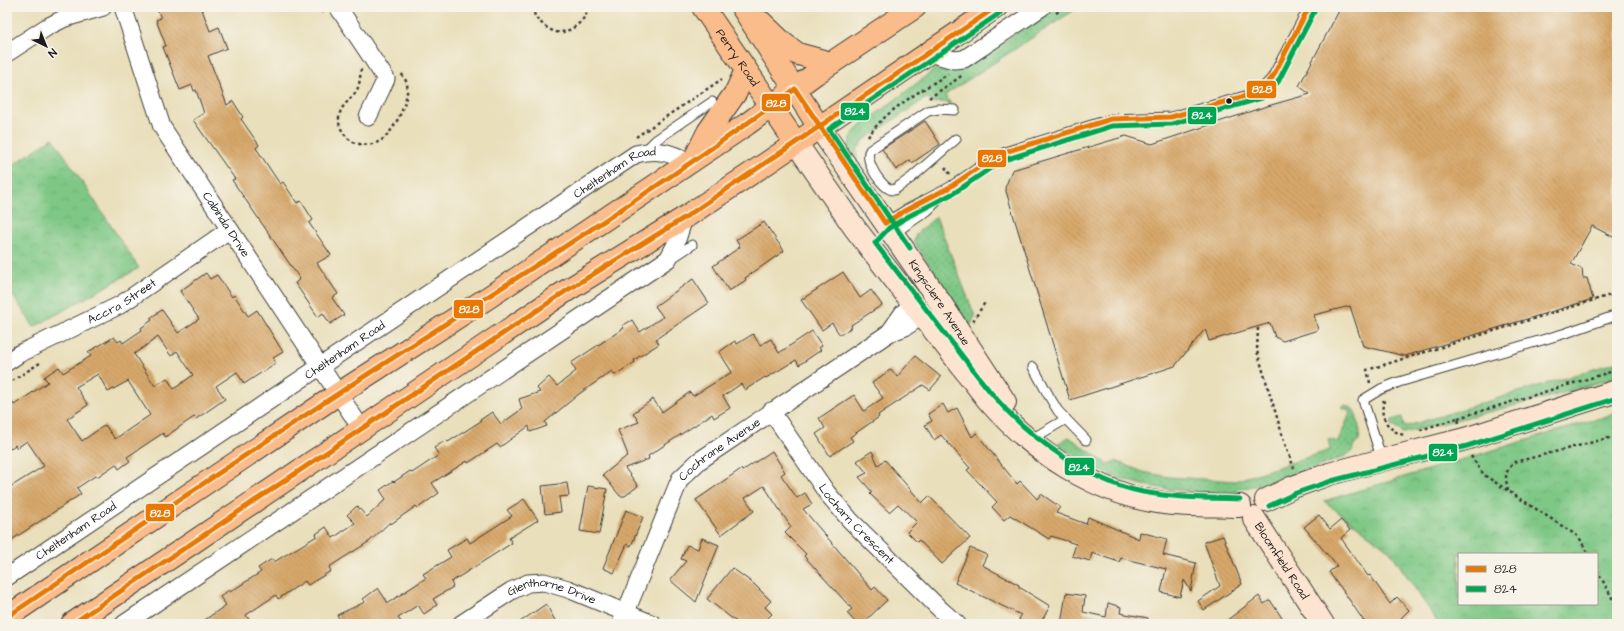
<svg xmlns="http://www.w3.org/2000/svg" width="1624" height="631" font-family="'Architects Daughter',sans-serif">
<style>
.grass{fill:url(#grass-dots);stroke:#4d7250}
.park{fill:url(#park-crowns);stroke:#4d7250;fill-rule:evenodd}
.building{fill:url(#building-back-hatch);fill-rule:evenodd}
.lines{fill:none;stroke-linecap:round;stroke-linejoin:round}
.lane-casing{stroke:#3b3934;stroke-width:11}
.street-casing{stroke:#3b3934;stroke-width:19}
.secondary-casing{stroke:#3b3934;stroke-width:24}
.primary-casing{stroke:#3b3934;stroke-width:24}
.path{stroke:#3b3934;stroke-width:2.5;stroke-dasharray:3 3;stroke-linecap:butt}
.lane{stroke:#fff;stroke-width:9}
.street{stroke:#fff;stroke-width:17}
.secondary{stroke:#fde4d0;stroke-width:22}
.primary{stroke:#f9bc8a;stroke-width:22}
.bus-1-casing{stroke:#f7f3e8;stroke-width:8}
.bus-2-casing{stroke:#f7f3e8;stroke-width:8}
.bus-1{stroke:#e87803;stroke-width:5}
.bus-2{stroke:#00a651;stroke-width:5}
.bus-dot{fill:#1c1c1c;stroke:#f7f3e8;stroke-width:1.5}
.labels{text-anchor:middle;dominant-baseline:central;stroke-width:3;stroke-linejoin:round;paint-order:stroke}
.street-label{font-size:12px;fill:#1c1c1c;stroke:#f7f3e8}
.line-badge{stroke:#f7f3e8;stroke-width:1.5}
.badge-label{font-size:11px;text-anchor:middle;font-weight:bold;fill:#fff}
</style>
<defs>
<pattern id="grass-dots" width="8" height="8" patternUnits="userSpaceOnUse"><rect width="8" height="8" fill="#7ec785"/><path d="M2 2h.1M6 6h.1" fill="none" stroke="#6caa72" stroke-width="1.8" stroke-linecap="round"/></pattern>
<pattern id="park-crowns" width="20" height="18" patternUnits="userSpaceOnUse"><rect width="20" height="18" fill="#7ec785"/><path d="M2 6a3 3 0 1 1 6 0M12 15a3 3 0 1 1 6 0" fill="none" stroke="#6caa72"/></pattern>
<pattern id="building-back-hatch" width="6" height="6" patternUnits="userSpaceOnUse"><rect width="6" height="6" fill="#d7a76b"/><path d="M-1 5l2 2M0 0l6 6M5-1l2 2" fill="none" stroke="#b88f5c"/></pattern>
</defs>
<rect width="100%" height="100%" fill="#f7f3e8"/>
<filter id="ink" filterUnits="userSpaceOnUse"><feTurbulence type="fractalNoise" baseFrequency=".025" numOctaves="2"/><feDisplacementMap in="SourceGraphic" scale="8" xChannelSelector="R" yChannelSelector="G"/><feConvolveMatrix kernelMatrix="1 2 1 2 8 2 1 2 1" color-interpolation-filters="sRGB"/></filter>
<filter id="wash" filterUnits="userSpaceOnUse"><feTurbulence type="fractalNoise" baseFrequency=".012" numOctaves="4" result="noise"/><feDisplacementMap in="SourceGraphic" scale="16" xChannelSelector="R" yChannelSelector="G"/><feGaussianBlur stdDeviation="0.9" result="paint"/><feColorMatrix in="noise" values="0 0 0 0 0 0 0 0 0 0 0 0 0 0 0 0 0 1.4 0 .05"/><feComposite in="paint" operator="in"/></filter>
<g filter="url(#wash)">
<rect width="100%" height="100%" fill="#e9dfbb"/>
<path class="grass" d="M1055 7H1079L945 95 951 104 942 102 933 103 926 98 864 140 857 150V162L853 163C847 149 847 139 858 128L938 67 972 63Z
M936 217 975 316 970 326 914 242 916 234Z
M1617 362V377L1553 396 1403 433 1392 425V420L1402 417 1404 427Z
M1345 405 1352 408 1355 411 1360 431 1359 440 1351 452 1344 457 1312 469 1274 482 1243 488 1229 495 1167 489 1143 485 1118 478 1088 465 1057 444 1069 437 1107 464 1116 461 1143 472 1169 477 1235 481 1330 450 1328 439 1338 442 1351 411 1341 407Z"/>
<path class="park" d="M53 138 139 268 34 327 7 287V169Z
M1617 413V624H1439L1390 551 1324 501ZM1459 554H1597V604H1459Z"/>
<g id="blocks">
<path class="building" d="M156 7H201L210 31 219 27 227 48 208 56 227 105 233 101 243 117 241 119 259 145 256 148 280 184 283 182 297 203 301 201 313 220 309 223 331 255 317 263 338 294 332 298 344 315 330 324 323 313 318 317 295 283 300 279 232 180 235 179 193 120 204 113 196 90 194 91 192 85 180 90 163 47 166 46 156 20 161 18Z
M1341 7H1617V239L1592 226 1571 264 1582 269 1583 278H1587L1593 299 1405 356 1363 346 1350 306 1314 315 1318 330 1283 341 1275 337 1270 323 1209 341 1205 329 1175 366 1070 400 1005 188 1012 170 1126 136 1152 144 1264 107 1310 94 1299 86Z
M925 121 940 144 912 163 910 160 896 170 882 149Z
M764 222 784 251 745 278 746 280 729 291 713 266 740 247 736 240Z
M843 272 860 298 871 290 882 305 851 325 852 327 840 335 832 323 822 330 801 300Z
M206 273 210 279 217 275 232 297 234 295 248 316 257 310 283 352 273 358 276 363 244 384 237 372 216 386 225 399 196 419 194 417 165 437 163 433 127 457 130 461 119 469 116 464 97 477 95 476 77 488 81 494 7 543V489L44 466 27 441 17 448 15 445 7 451V394L14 405 48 382 44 377 59 367 63 373 91 356 88 352 114 337 118 342 121 340 123 343 142 330 141 328 152 320 150 318 162 310 178 333 199 319 180 291ZM158 337 171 356 177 351 193 375 174 389 167 378 155 386 134 354ZM98 374 108 392 128 381 150 415 115 439 105 425 82 441 67 419 88 405 76 387Z
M693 279 709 303 656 339 659 344 634 360 635 362 615 375 612 371 579 394 545 422 547 426 530 432 529 426 500 447 497 444 468 463 467 461 432 483 439 493 418 508 416 506 391 524 390 522 370 541 329 567 331 571 308 585 305 581 278 599 276 595 246 615 252 624H199L226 605 220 597 229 590 230 592 261 572 258 568 272 559 274 562 317 536 316 534 326 527 333 538 355 523 347 515 357 506 367 517 386 499 380 490 393 481 394 482 410 471 412 473 439 455 434 448 446 440 448 442 481 421 480 420 492 412 501 424 522 409 519 399 540 392 537 388 549 377 557 386 576 371 571 363 624 328 622 326 632 320 640 332 663 317 655 306Z
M812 331 822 346 819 348 821 350 799 365 796 360 766 378 765 377 745 390 741 384 723 396 730 408 714 418 712 414 648 456 649 459 625 468 638 486 625 496H620L603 475 628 455 618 430 639 422 633 413 653 399 662 412 690 392 693 396 732 372 719 352 735 341 737 344 753 334 760 345 771 339 779 353Z
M915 356 941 377 930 390 923 385 878 415 879 417 850 437 853 441 830 456 816 434 825 428 819 418 854 395 864 411 883 398 872 383 891 369 897 377Z
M943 404 948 413 957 408 972 437 976 433 1017 484 1020 481 1037 499 1041 494 1060 507 1056 513 1086 524 1088 517 1139 539 1140 532 1167 539 1163 555 1196 563 1191 591 1184 580 1180 597 1161 592 1166 569 1121 558 1119 562 1092 553 1090 561 1072 556 1076 544 1051 536 1049 539 1010 515 1004 520 992 507 997 502 967 470 970 468 941 435 934 440 925 425 932 421 928 414Z
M772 451 785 472 781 475 797 498 805 493 812 504 803 509 872 590 875 587 887 600 862 624H857L847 613 852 609 804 556 806 554 785 533 791 527 764 486 745 498 754 511 721 535 696 500 741 469 742 471Z
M872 451 878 465 885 460 922 503 929 496 970 538 942 564 919 540 917 542 907 532 917 522 898 504 889 512 870 494 872 492 859 477 867 473 857 461Z
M567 483 569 496 559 497 561 512 545 514 542 486Z
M588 486 607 489 599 534 580 531Z
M524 499 538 520 509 538 512 543 451 582 453 587 433 599 437 605 424 614 418 605 398 618 403 624H342L337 615 365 602 363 599 378 588 388 603 426 578 423 574 451 557 447 550 467 538 470 543 512 516 507 510Z
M626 510 643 517 631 546 627 544 614 573 603 568Z
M1319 515 1330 529 1341 520 1350 530 1341 538 1368 576 1370 575 1390 604 1397 597 1409 610 1395 624H1366L1339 585H1338L1329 572 1337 566 1304 527Z
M1223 536 1242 584 1204 610 1198 601 1220 586 1204 542Z
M702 538 719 545 696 602 670 580 686 561 681 559 687 545 698 549Z
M970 548 987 555 982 565 1019 585V587L1050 606 1040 624H1027L1019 620 1021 615 955 583Z
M732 568 754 584 771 601 765 607 772 614 762 624H739L707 599Z
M1066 593 1085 596 1083 612 1106 617 1108 603 1121 607 1120 613 1148 618 1147 624H1061Z
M1259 596 1264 604 1270 600 1286 624H1222Z
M546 604 557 624H517Z"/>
</g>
</g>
<g filter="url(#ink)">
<use href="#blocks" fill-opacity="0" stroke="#3b3934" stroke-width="1"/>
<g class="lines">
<g class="lane-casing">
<path id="lane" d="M955 110 938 109 928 111 870 150C863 160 883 191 894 190L911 178 956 139
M645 151 656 140 712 102
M885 223 906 210 950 187 991 159 1008 151 1111 119 1171 117 1259 92 1272 78 1309 7
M893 234 927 211 945 193
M672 258 692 245
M1033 367 1049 396 1058 411 1086 440
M1030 440 1066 419
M1382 460 1363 400 1381 389 1399 382 1566 333 1617 315"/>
</g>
<g class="street-casing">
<g id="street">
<path id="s1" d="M123 7 162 127 361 428"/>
<path d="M338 7 386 79 368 117"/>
<path d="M7 53 47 27 65 18 103 7"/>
<path d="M929 53 954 60 964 59 1042 7"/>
<path d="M889 333 903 313 913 304"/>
<path id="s2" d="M7 362 19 354 120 305 229 230"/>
<path id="s3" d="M771 411 827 493 850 520 942 611 957 624"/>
<path id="s4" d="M7 577 636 154C658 148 670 153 690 162"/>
<path d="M124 624 668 259 675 246 684 218"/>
<path id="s5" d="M461 624 511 591 528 583 544 582 568 589 653 624"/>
<path id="s6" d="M621 624 680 479 699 461 889 333 905 327 922 316"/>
</g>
</g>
<g class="secondary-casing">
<g id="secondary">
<path id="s7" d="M819 127 940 302 1005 402"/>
<path d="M796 143 854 227 988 400C1033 452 1095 494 1164 503 1189 506 1214 505 1240 506"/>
<path d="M1266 500 1293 487 1329 474 1382 460 1465 439 1617 391"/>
<path id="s8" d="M1254 518 1323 624"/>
</g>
</g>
<g class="primary-casing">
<g id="primary">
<path id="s9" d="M703 7 796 143"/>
<path d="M742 7 819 127"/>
<path d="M761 22 784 44 798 54 831 63"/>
<path d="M695 158 708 132 736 92 746 70"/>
<path d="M7 617 338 394 489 297 747 124 815 74 915 7"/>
<path d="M72 624 566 291 684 218 767 163 996 7"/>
</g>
</g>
<path class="path" d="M319 7 323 13
M533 7 535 17C541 23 548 30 556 32 566 34 580 25 585 16 587 14 587 10 587 7
M679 7 685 11
M1056 13 1065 7
M361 69C360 76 360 84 357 90 351 100 340 105 339 118 338 124 341 130 345 135 349 140 353 143 360 144 365 145 373 145 378 142 393 136 410 99 407 84 406 80 403 76 401 73
M929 98 963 75
M636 137 722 79
M868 137C885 110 921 91 948 74
M945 167 950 174
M973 321 986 301
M1258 328 1257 351 1285 444 1294 468
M1370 383 1367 370 1617 293
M7 384 40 363
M1383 400 1384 402C1378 417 1390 432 1404 435
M1458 418 1617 370
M1420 430 1458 418 1459 424
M1471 456 1484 475 1579 537 1588 554
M1508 490C1505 476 1504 472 1515 462L1617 436
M1597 570 1617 607
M1615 624 1617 623"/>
<use href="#lane" class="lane"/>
<use href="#street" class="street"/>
<use href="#secondary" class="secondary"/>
<use href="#primary" class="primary"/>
<g class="bus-1-casing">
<path id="bus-1" d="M885 223 906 210 950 187 991 159 1008 151 1111 119 1171 117 1259 92 1272 78 1309 7
M7 617C118 542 227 466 339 393 492 293 647 197 795 89L885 223
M72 624 566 291 684 218 996 7"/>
</g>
<g class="bus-2-casing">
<path id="bus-2" d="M910 248 829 129 1000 13
M1240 499C1208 498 1175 498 1143 492 1090 482 1027 436 993 395 976 375 962 355 946 335 922 304 899 274 875 243L889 228 909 216 954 193 1001 161 1112 126 1172 124 1262 98 1278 82 1315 10
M1269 506 1296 493 1331 481 1467 446 1617 398"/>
</g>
<use href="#bus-1" class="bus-1"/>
<use href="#bus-2" class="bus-2"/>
</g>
</g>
<circle class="bus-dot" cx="1229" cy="101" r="3.5"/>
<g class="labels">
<g class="street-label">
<text stroke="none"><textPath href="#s9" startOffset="61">Perry Road</textPath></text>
<text stroke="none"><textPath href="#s4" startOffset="731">Cheltenham Road</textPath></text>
<text stroke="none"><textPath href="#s1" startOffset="243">Cabinda Drive</textPath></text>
<text stroke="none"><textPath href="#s2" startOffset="130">Accra Street</textPath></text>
<text stroke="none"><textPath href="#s7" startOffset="213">Kingsclere Avenue</textPath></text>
<text stroke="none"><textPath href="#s4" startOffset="407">Cheltenham Road</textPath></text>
<text stroke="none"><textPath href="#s6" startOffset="206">Cochrane Avenue</textPath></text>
<text stroke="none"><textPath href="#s3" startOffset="142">Locharn Crescent</textPath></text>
<text stroke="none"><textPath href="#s4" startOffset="83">Cheltenham Road</textPath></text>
<text stroke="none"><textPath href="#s8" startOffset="51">Bloomfield Road</textPath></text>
<text stroke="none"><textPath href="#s5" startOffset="103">Glenthorne Drive</textPath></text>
</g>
</g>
<g class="line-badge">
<rect x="1246" y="80" width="31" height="19" rx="4" fill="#e87803"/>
<rect x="761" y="93" width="30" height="19" rx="4" fill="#e87803"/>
<rect x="840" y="102" width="30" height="19" rx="4" fill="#00a651"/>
<rect x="1187" y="106" width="30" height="19" rx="4" fill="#00a651"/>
<rect x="977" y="149" width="30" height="19" rx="4" fill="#e87803"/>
<rect x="453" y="299" width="31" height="20" rx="4" fill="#e87803"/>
<rect x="1428" y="443" width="30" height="19" rx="4" fill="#00a651"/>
<rect x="1064" y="457" width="31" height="19" rx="4" fill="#00a651"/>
<rect x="145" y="503" width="30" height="19" rx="4" fill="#e87803"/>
</g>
<g class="badge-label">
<text x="1262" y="93">828</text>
<text x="776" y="107">828</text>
<text x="855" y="115">824</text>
<text x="1202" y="119">824</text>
<text x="992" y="162">828</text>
<text x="469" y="313">828</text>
<text x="1443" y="456">824</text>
<text x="1079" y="471">824</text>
<text x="160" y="517">828</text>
</g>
<rect width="1624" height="631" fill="none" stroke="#f7f3e8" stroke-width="24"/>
<rect x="1458" y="553" width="140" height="52" fill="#f7f3e8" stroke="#9f9d96"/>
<rect x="1466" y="566" width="20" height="6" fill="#e87803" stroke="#9f9d96"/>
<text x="1494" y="573" font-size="12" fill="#1c1c1c">828</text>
<rect x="1466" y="586" width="20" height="6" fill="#00a651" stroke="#9f9d96"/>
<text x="1494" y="593" font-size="12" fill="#1c1c1c">824</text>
<g transform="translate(46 46) rotate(137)" stroke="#f7f3e8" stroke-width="3" paint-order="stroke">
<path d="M0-3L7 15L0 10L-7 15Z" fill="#1c1c1c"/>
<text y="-6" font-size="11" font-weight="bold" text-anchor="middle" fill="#1c1c1c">N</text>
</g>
</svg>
